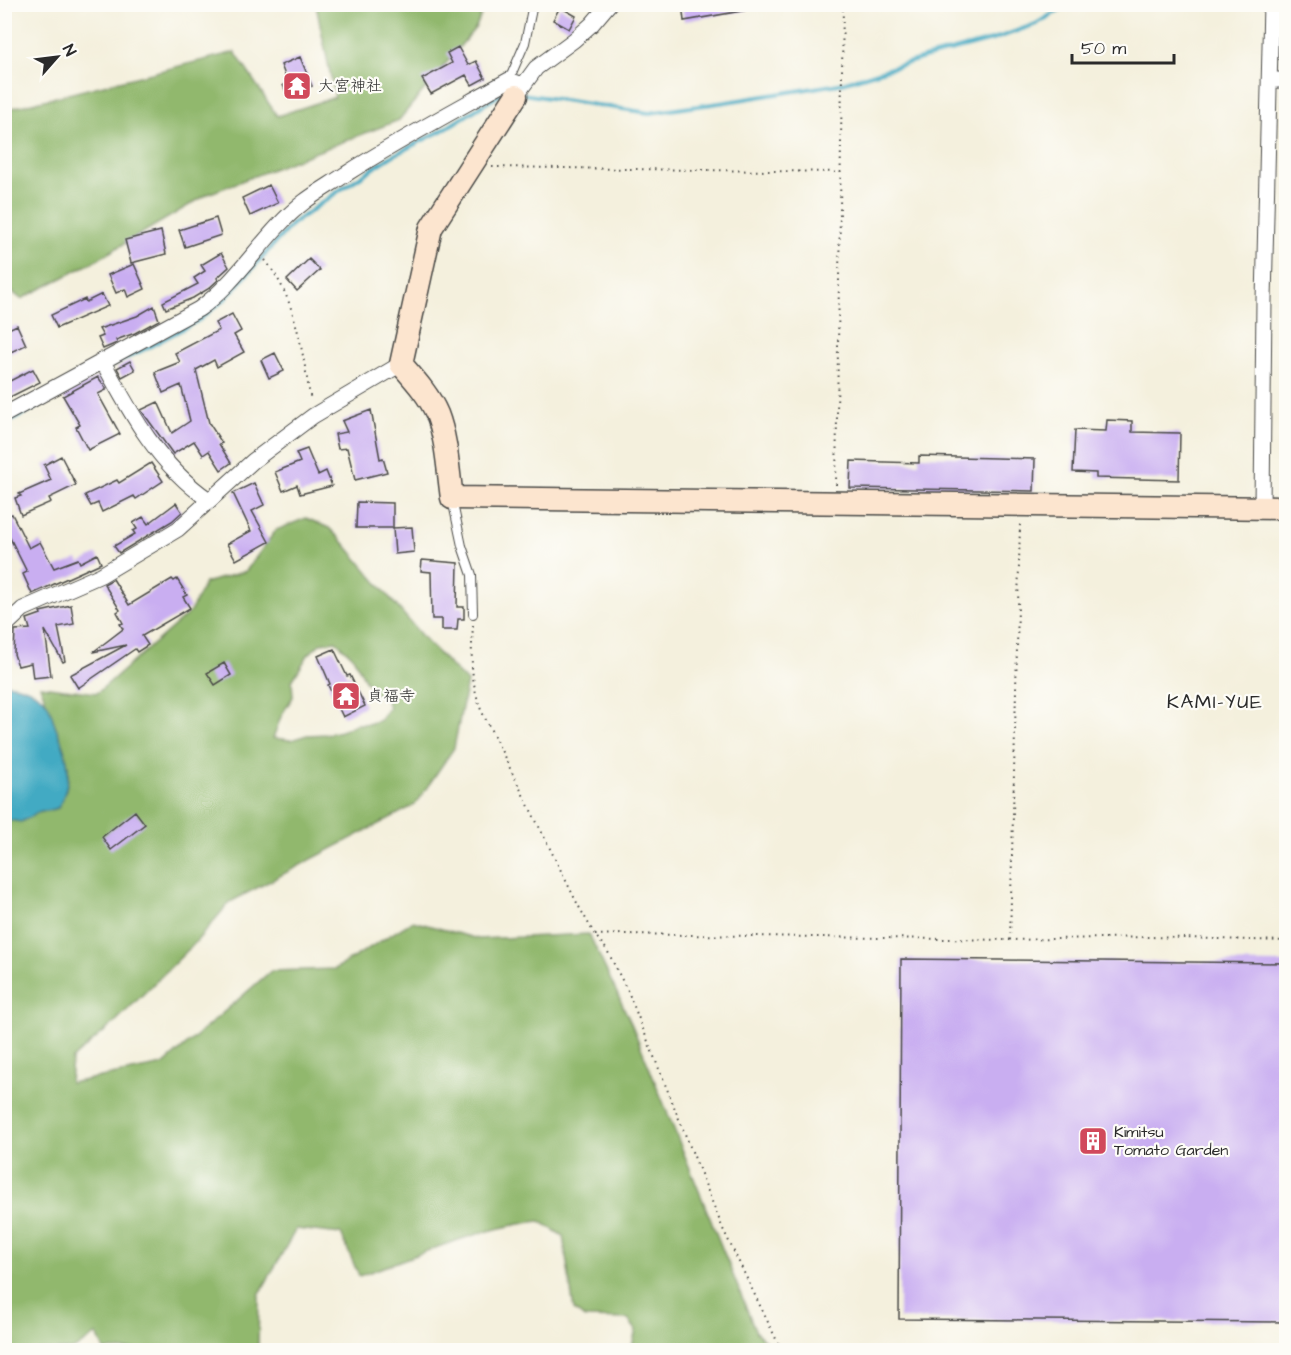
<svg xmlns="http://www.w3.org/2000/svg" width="1291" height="1355" font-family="'Architects Daughter','Klee One',sans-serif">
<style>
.forest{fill:#91b86d;stroke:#5e724c;stroke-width:1.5;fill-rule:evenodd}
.water{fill:#43aac3;stroke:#376a77;stroke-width:1.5}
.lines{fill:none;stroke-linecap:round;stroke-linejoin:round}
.stream{stroke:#43aac3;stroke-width:4}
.building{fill:#c9aef1}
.lane-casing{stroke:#494946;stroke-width:10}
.street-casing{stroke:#494946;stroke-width:17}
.secondary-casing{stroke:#494946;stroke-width:25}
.path{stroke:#494946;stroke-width:2;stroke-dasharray:1.5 4.5;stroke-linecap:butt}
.lane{stroke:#fff;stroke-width:8}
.street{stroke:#fff;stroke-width:15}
.secondary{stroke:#fce5cf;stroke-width:22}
.labels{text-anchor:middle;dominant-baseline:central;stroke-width:4.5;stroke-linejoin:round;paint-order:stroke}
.poi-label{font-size:16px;fill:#2b2b2b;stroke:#fdfcf7;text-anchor:start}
.quarter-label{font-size:20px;letter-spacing:1.5px;fill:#2b2b2b;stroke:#fdfcf7}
</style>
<rect width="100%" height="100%" fill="#fdfcf7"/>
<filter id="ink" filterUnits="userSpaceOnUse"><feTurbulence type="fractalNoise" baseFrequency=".0167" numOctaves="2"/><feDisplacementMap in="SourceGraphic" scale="12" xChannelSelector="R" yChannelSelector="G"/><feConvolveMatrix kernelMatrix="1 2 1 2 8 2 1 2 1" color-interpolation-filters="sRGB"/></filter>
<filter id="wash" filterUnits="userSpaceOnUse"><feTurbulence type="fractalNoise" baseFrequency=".008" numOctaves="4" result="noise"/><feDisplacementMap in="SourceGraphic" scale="24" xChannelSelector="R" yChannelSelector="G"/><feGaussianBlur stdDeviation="1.35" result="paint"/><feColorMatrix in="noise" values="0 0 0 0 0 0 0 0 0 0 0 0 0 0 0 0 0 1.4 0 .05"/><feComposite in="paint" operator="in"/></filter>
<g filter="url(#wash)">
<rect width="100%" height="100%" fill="#f4f0dd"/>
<path class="forest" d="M316 5H485L476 27 399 120 208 194 95 261 21 299 5 286 4 110 235 52 277 116 335 97Z
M306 518 329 528 344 543 426 641 467 682 454 748 415 805 230 902 195 943 113 1024 72 1059 70 1083 163 1065 271 971 335 969 413 921 478 939 589 934 632 1025 756 1332 775 1350H631L636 1330 628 1319 585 1318 574 1310 563 1236 540 1221C478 1228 418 1255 359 1276L341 1234 296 1229 259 1295 258 1350H104L97 1334 73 1350H5L4 831 9 820 21 821 37 813 58 808C77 774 66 755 54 722 49 710 45 698 40 686L97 693 190 612 205 583 246 571 276 530ZM336 641 353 657 365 680 375 693 385 699 389 707 380 720 368 724H356L341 731 327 734 307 735 291 740 273 738 282 714 293 697 292 681 308 655 321 643Z"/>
<path class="water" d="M6 684C19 685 38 691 47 703 51 709 52 718 55 725 68 755 75 777 58 808L37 813 21 822 9 820 5 828Z"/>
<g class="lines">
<path class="stream" d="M523 94 649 113 726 102 839 84 927 57 992 40 1036 24 1069 4
M110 366 149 347 199 320 225 299 292 224 340 190 392 156 441 131 506 91H510
M4 425 82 381"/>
</g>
<g id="blocks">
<path class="building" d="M682 4H747V10L684 21Z
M560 7 576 16 569 29 553 20Z
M458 47 468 65 476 61 485 78 472 85 466 75 431 94 422 79 452 63 447 53Z
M300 57 312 86 288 97 283 85 288 83 281 65Z
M269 185 278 203 250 216 242 198Z
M216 218 221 235 185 247 179 230Z
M161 231 166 254 131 263 125 240Z
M221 253 229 267 217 278 218 280 208 289 193 298 166 309 163 302 198 284 194 278 205 271 201 265Z
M309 259 320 270 297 291 287 280Z
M134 264 145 289 128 297 125 289 116 293 108 275Z
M102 294 108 306 57 328 51 315 85 299 86 302Z
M154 306 159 320 135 333 116 340 117 343 103 349 98 338 103 336 99 329 137 316Z
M232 314 241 331 234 335 244 352 217 367 214 360 196 370 209 423 222 443 219 444 231 463 221 470 209 451 203 455 194 441 173 454 141 410 158 402 172 433 190 421 181 385 163 393 155 372 180 362 175 353 219 330 215 323Z
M17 325 26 345 4 355V331Z
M275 353 284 371 269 378 261 360Z
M130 361 135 370 122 377 117 368Z
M33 369 40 382 4 400V384Z
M98 377 106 388V390L98 394 120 434 88 450 76 427 80 425 63 396Z
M371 410 380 459 383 458 387 472 355 480 347 448 338 449 335 434 347 432 342 421Z
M1107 420 1132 421V432L1180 433 1179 480 1096 478V473L1073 472 1075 430 1106 431Z
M307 449 318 475 326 471 332 486 300 494 297 485 283 491 275 472 300 462 296 453Z
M61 456 76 485 49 498 51 502 21 515 15 498 21 496 19 494 51 480 44 465Z
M919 456 1035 459 1034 491 850 488 851 461 919 463Z
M151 463 163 481 136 499 134 496 102 512 98 503 91 506 85 495 117 480 119 483Z
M254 483 264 505 252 511 269 542 236 560 227 544 251 531 233 493Z
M357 502 393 503V528L412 527 414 552 395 554 393 528H356Z
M176 503 182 512 172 521 119 553 114 546 135 534 133 531 137 529 133 523 143 517 148 524Z
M12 514 29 548 40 542 54 568 78 559 80 563 97 554 101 563 32 594 23 574 27 572 9 536 4 538V517Z
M422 560 458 563 457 607H464V619H458L457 630H442V619H432L431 572 421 571Z
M113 579 129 605 172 579 174 581 177 579 187 595 183 597 190 608 142 636 148 645 137 652 135 649 78 688 70 675 126 645 93 652 123 629 120 624 123 623 117 612 120 610 104 584Z
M71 605 74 624 58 627 65 661 63 662 45 630 51 676 33 678 31 663 18 666 14 654 15 630 30 629 27 619 41 614 40 612Z
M334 649 347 676 350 675 365 706 343 717 328 685 330 684 318 656Z
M224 663 231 675 215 685 207 673Z
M135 811 145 824 111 850 102 837Z
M901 959 1287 963V1322L899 1319Z"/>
</g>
</g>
<g filter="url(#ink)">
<use href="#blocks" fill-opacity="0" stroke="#494946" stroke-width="1.5"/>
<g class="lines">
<g class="lane-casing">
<path id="lane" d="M509 80 525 43 533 4
M452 499 462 546 472 575 473 614"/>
</g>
<g class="street-casing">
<path id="street" d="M1269 80H1286
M517 94 536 68 574 40 592 24 609 4
M102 360C131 414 158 465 209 500
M4 415 199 309C240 280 264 233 304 202 317 192 333 183 346 174 399 140 454 111 509 80L523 85
M1262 508 1264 300 1271 4
M4 634 6 625 23 609 101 575 178 529 253 461 313 416 401 364"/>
</g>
<g class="secondary-casing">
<path id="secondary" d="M516 96 431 228 401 364C414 379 429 395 437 414 447 440 448 470 452 498L1286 508"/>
</g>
<path class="path" d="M492 167 841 172
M265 260C297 299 302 353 311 401
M836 485 843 4
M473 625C471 658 470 678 481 710L578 905 595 935 607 950 629 994 723 1229 778 1343 784 1347 808 1349 1000 1350
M595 935 624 934 1010 940 1150 937 1286 941
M1010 940 1020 523
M1217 1350 1286 1347"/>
<use href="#lane" class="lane"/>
<use href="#street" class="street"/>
<use href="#secondary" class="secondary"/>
</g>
</g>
<defs>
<g id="temple-square" transform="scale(1.5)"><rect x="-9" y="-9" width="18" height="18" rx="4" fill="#d1495b" stroke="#fdfcf7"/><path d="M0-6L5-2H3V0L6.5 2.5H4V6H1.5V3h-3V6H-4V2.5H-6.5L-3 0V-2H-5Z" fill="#fff"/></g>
<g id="building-square" transform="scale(1.5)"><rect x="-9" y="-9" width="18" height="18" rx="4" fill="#d1495b" stroke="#fdfcf7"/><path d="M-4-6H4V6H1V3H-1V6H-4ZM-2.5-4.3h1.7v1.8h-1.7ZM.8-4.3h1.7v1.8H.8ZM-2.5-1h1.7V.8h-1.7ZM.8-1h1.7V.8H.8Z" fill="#fff"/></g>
</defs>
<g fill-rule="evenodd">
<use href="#temple-square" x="297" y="86"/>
<use href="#temple-square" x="346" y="696"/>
<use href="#building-square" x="1093" y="1141"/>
</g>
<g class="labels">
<g class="poi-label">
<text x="318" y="86">大宮神社</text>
<text x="367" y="696">貞福寺</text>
<text x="1114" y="1132">Kimitsu<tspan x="1114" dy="18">Tomato Garden</tspan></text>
</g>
<g class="quarter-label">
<text x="1215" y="702">KAMI-YUE</text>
</g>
</g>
<rect width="1291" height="1355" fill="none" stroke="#fdfcf7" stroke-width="24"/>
<g transform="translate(57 57) rotate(62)" stroke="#fdfcf7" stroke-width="4.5" paint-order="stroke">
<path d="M0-4.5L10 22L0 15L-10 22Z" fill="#2b2b2b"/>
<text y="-9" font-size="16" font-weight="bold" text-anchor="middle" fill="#2b2b2b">N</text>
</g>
<path d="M1072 54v9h102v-9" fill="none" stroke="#2b2b2b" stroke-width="3"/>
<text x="1081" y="54" font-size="18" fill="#2b2b2b" stroke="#fdfcf7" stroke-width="4.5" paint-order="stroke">50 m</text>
</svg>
